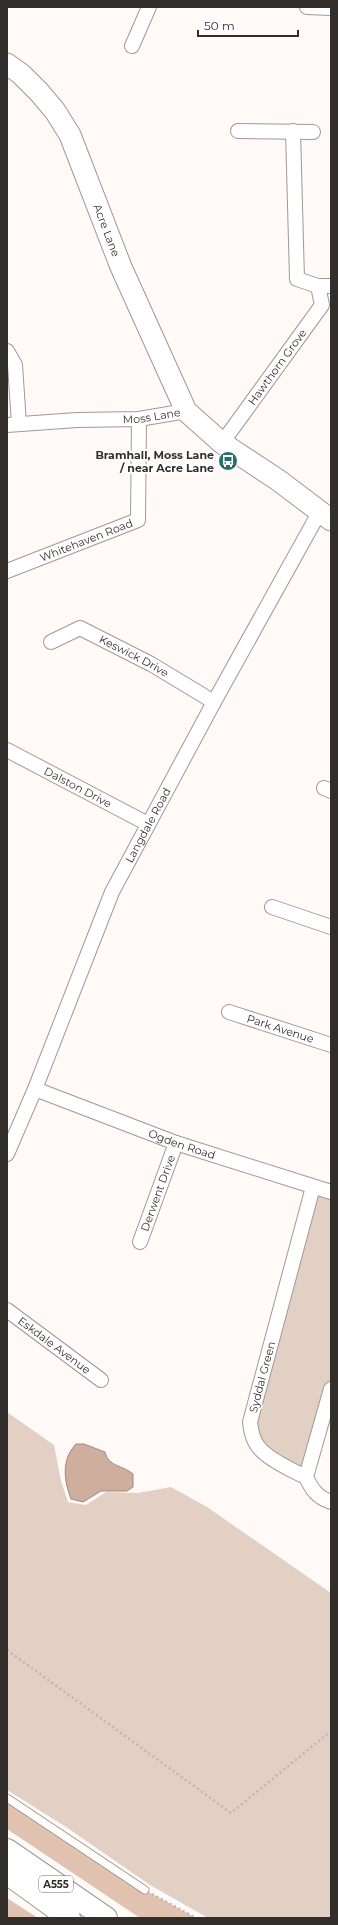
<svg xmlns="http://www.w3.org/2000/svg" width="338" height="1925" font-family="Montserrat,sans-serif">
<style>
.green{fill:#e3d0c5}
.forest{fill:#e1c1b0}
.water{fill:#ceaf9e;stroke:#9f887c}
.lines{fill:none;stroke-linecap:round;stroke-linejoin:round}
.service-casing{stroke:#a29893;stroke-width:9}
.minor-casing{stroke:#a29893;stroke-width:16}
.secondary-casing{stroke:#a29893;stroke-width:23}
.trunk-casing{stroke:#a29893;stroke-width:24}
.path{stroke:#bbb6b4;stroke-width:2.5;stroke-dasharray:2 3;stroke-linecap:butt}
.service{stroke:#fff;stroke-width:7}
.minor{stroke:#fff;stroke-width:14}
.secondary{stroke:#fff;stroke-width:21}
.trunk{stroke:#fff;stroke-width:22}
.labels{text-anchor:middle;dominant-baseline:central;stroke-width:4;stroke-linejoin:round;paint-order:stroke}
.shield{fill:#fff;stroke:#706d6b;stroke-width:1}
.shield-label{font-size:10px;font-weight:bold;fill:#322e2c}
.street-label{font-size:11px;fill:#322e2c;stroke:#fff}
.poi-label{font-size:11px;font-weight:bold;fill:#322e2c;stroke:#fff;text-anchor:end}
</style>
<rect width="100%" height="100%" fill="#fffaf8"/>
<path class="green" d="M313 1187 331 1192V1389L306 1477 251 1435Z
M7 1412 54 1445 61 1481 68 1502 86 1505 106 1492 138 1493 171 1487 207 1507 331 1593V1918H208L150 1885 66 1827 7 1790Z"/>
<path class="forest" d="M7 1798 145 1890 196 1918H140L7 1829Z
M7 1898 38 1918H7Z"/>
<path class="water" d="M76 1444H84L105 1452C108 1467 123 1465 133 1474V1487L127 1491H101L83 1502 71 1499C64 1480 61 1460 76 1444Z"/>
<g class="lines">
<g class="service-casing">
<path id="service" d="M7 1798 145 1890"/>
</g>
<g class="minor-casing">
<g id="minor">
<path d="M307 7 331 8"/>
<path d="M132 46 149 7"/>
<path d="M238 131 313 132"/>
<path d="M318 286H331"/>
<path d="M7 351 15 365 19 424"/>
<path id="s1" d="M7 425 77 420 139 419 186 411"/>
<path id="s2" d="M222 443 322 305 318 286 297 279 293 131"/>
<path id="s3" d="M7 571 138 520 139 419"/>
<path id="s4" d="M51 642 80 628 151 664 214 702"/>
<path id="s5" d="M7 750 148 824"/>
<path d="M324 788 331 791"/>
<path d="M272 907 331 927"/>
<path id="s6" d="M229 1012 331 1045"/>
<path id="s7" d="M35 1089 176 1143 331 1192"/>
<path id="s8" d="M7 1154 35 1089 112 892 214 702 320 511"/>
<path d="M313 1187 250 1422C251 1430 252 1438 257 1445 265 1458 293 1471 306 1477L331 1389"/>
<path id="s9" d="M140 1242 176 1143"/>
<path id="s10" d="M7 1310 101 1380"/>
<path d="M306 1477C312 1490 317 1497 331 1502"/>
</g>
</g>
<g class="secondary-casing">
<g id="secondary">
<path id="s11" d="M7 64 21 74 39 92 55 111 70 135 121 267 186 411 222 443 278 480 331 520"/>
</g>
</g>
<g class="trunk-casing">
<path id="trunk" d="M7 1850 106 1918
M7 1873 69 1918"/>
</g>
<path class="path" d="M7 1650 231 1813 331 1731
M152 1894 196 1918"/>
<use href="#service" class="service"/>
<use href="#minor" class="minor"/>
<use href="#secondary" class="secondary"/>
<use href="#trunk" class="trunk"/>
</g>
<defs>
<g id="bus-disc" transform="scale(1)"><circle r="9.5" fill="#27706b" stroke="#fff"/><path d="M-5-6H5V4H4V6H2V4H-2V6H-4V4H-5ZM-3.5-4V0h7V-4ZM-3.5 1.2v1.5H-2V1.2ZM2 1.2v1.5H3.5V1.2Z" fill="#fff"/></g>
</defs>
<g fill-rule="evenodd">
<use href="#bus-disc" x="228" y="461"/>
</g>
<g class="labels">
<rect class="shield" x="39" y="1876" width="34" height="16" rx="3"/>
<g class="shield-label">
<text x="56" y="1884">A555</text>
</g>
<g class="street-label">
<text stroke="none"><textPath href="#s11" startOffset="198">Acre Lane</textPath></text>
<text stroke="none"><textPath href="#s2" startOffset="94">Hawthorn Grove</textPath></text>
<text stroke="none"><textPath href="#s1" startOffset="145">Moss Lane</textPath></text>
<text stroke="none"><textPath href="#s3" startOffset="85">Whitehaven Road</textPath></text>
<text stroke="none"><textPath href="#s4" startOffset="93">Keswick Drive</textPath></text>
<text stroke="none"><textPath href="#s5" startOffset="80">Dalston Drive</textPath></text>
<text stroke="none"><textPath href="#s8" startOffset="358">Langdale Road</textPath></text>
<text stroke="none"><textPath href="#s6" startOffset="54">Park Avenue</textPath></text>
<text stroke="none"><textPath href="#s7" startOffset="157">Ogden Road</textPath></text>
<text stroke="none"><textPath href="#s9" startOffset="52">Derwent Drive</textPath></text>
<text stroke="none"><textPath href="#s10" startOffset="59">Eskdale Avenue</textPath></text>
<text transform="translate(262 1377) rotate(-75)">Syddal Green</text>
</g>
<g class="poi-label">
<text x="214" y="455">Bramhall, Moss Lane<tspan x="214" dy="13">/ near Acre Lane</tspan></text>
</g>
</g>
<rect width="338" height="1925" fill="none" stroke="#322e2c" stroke-width="16"/>
<path d="M198 30v6h100v-6" fill="none" stroke="#322e2c" stroke-width="2"/>
<text x="204" y="30" font-size="12" fill="#322e2c" stroke="#ffffff" stroke-width="3" paint-order="stroke">50 m</text>
</svg>
